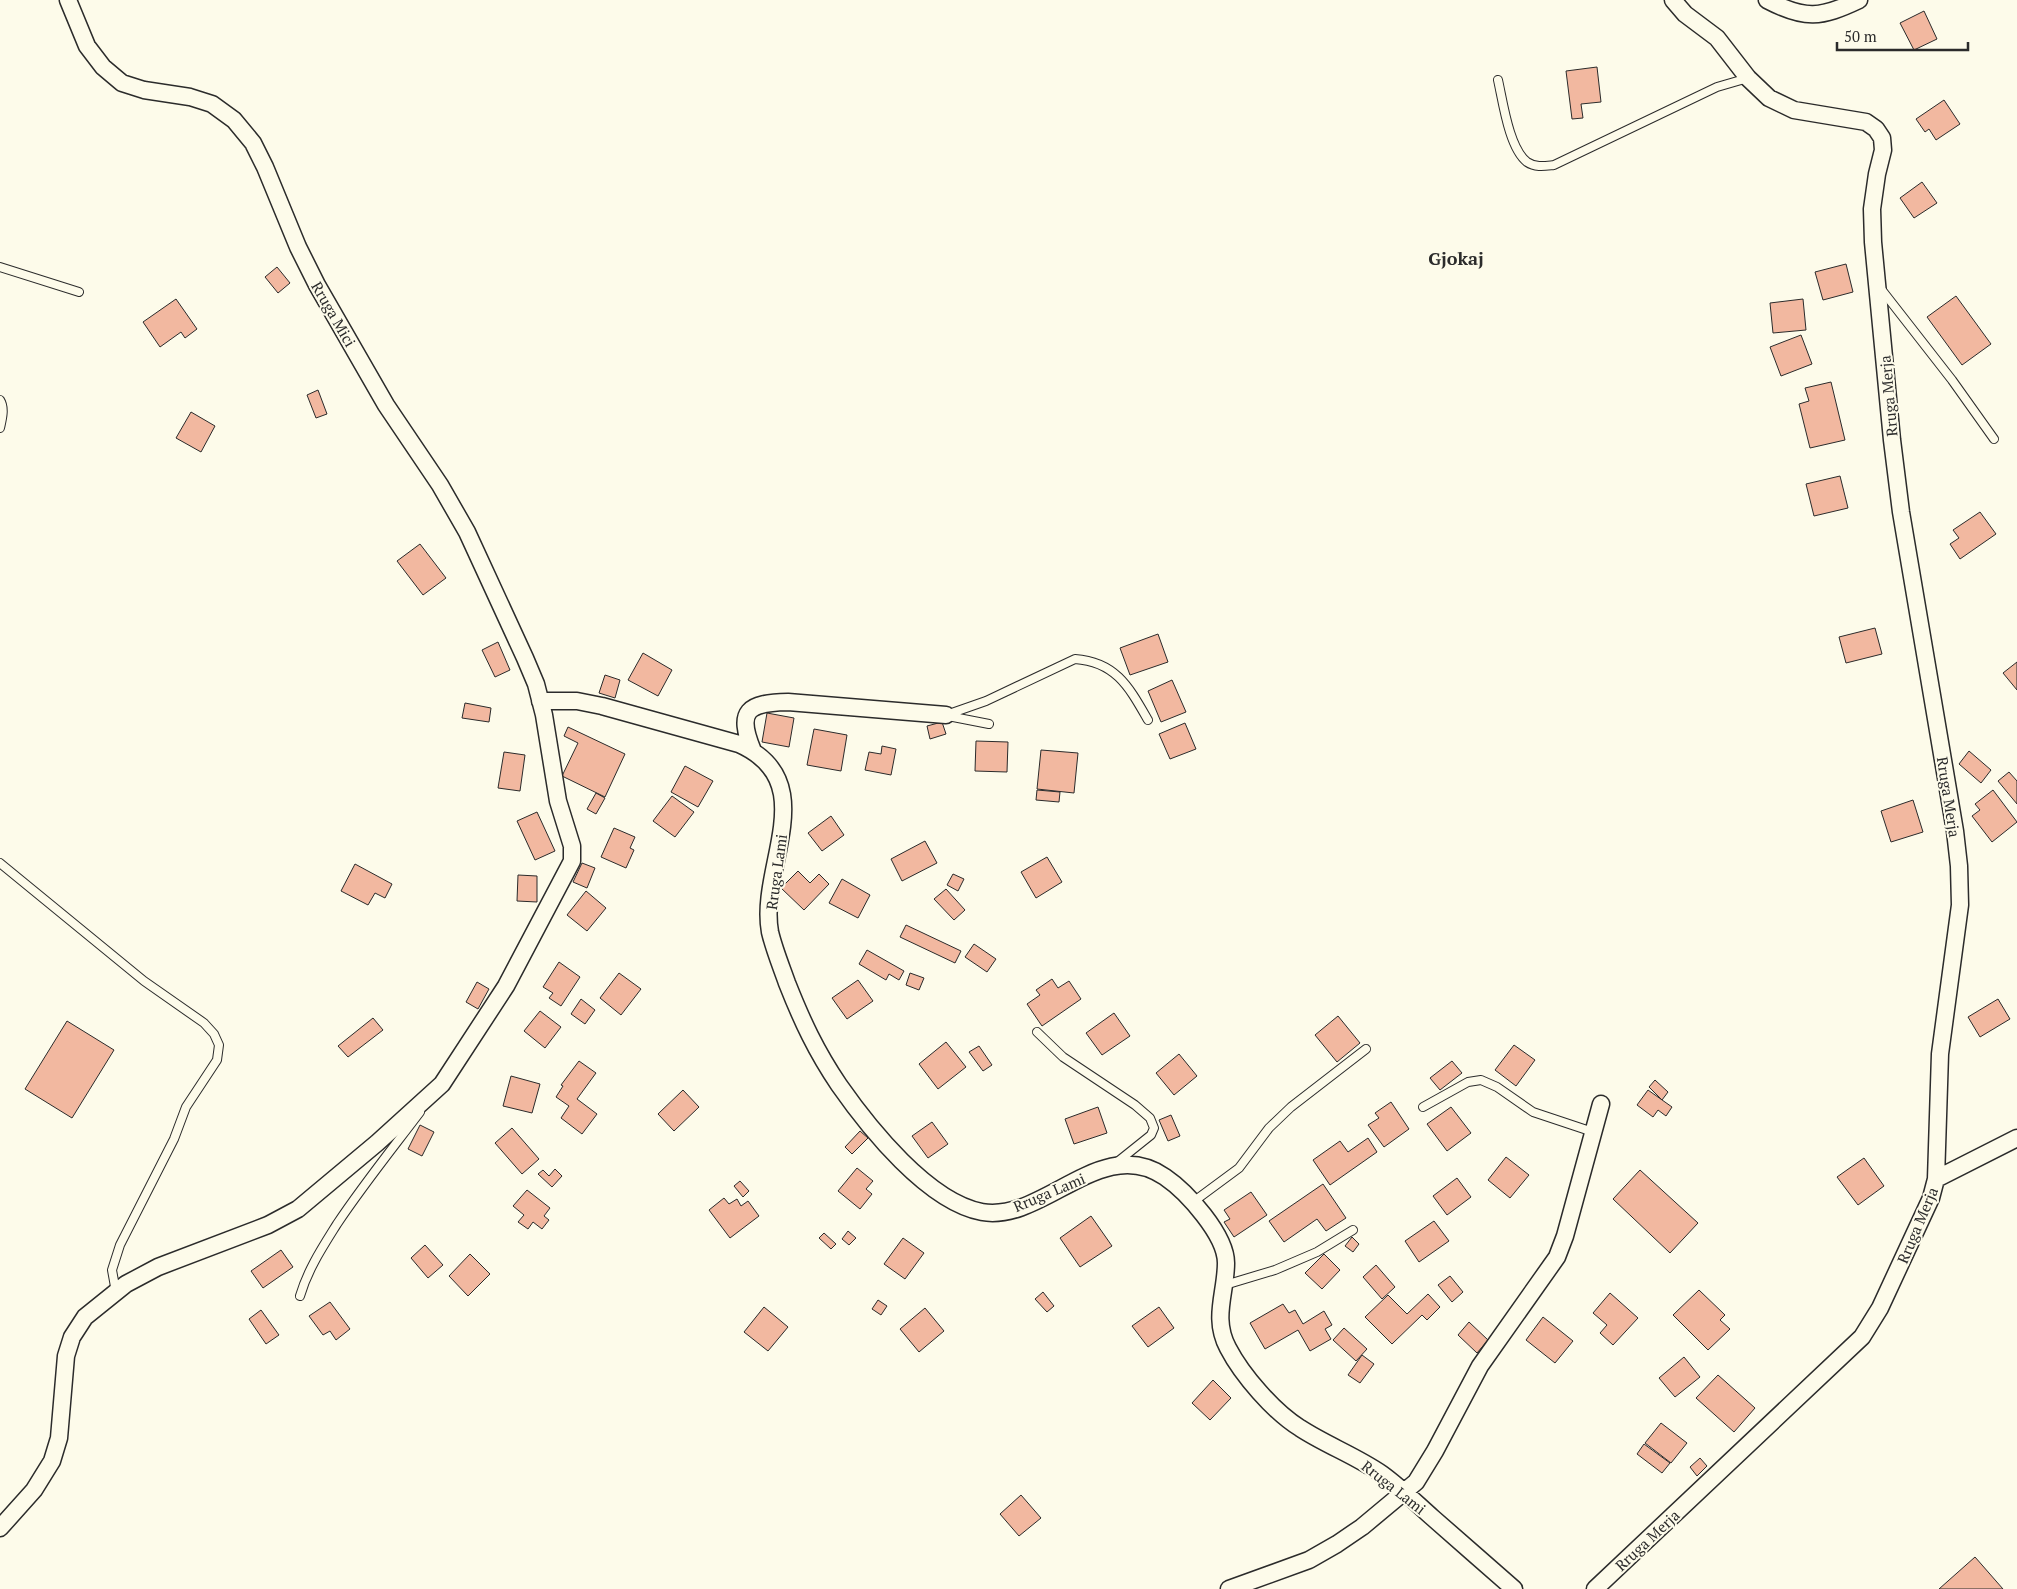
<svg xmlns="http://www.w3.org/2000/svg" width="2017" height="1589" font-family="'PT Serif',serif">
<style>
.building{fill:#f2b8a0;stroke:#2b2b2b}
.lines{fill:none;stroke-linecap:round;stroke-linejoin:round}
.lane-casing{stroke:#2b2b2b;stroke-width:10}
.street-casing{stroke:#2b2b2b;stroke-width:19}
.lane{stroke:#fdfbea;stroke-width:8}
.street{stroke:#fdfbea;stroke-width:16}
.labels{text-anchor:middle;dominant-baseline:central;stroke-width:4;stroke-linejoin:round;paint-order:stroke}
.street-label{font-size:15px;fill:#2b2b2b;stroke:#fdfbea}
.quarter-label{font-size:18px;font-weight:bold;fill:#2b2b2b;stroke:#fdfbea}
</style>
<rect width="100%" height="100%" fill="#fdfbea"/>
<path class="building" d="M1924 11 1937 39 1914 50 1900 23Z
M1597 67 1601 102 1581 104 1583 118 1572 119 1566 71Z
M1944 100 1960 124 1936 140 1929 129 1925 132 1916 119Z
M1922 182 1937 203 1914 218 1900 198Z
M1846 264 1853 292 1823 300 1815 272Z
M277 267 290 283 278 293 265 277Z
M1956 296 1991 344 1962 365 1927 317Z
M176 299 197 329 185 338 181 332 160 347 143 322Z
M1803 299 1806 330 1773 333 1770 303Z
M1801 335 1812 364 1781 376 1770 347Z
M1831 382 1845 440 1810 448 1799 404 1809 401 1805 388Z
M318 390 327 414 316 418 307 395Z
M191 412 215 426 201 452 176 438Z
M1840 476 1848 508 1814 516 1806 484Z
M1980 512 1996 534 1960 559 1950 544 1959 538 1953 530Z
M420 544 446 578 423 595 397 561Z
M1875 628 1882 654 1846 663 1839 637Z
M1158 634 1168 662 1130 675 1120 648Z
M498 642 510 670 495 677 482 650Z
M643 653 672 670 658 696 628 680Z
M2017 662V690L2003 673Z
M605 675 620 680 615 698 599 693Z
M1172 680 1186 712 1161 722 1148 691Z
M465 703 491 708 489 722 462 718Z
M767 713 794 718 789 747 762 742Z
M942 722 946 734 930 739 927 726Z
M1185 723 1196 749 1170 759 1159 734Z
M568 727 625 754 605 797 562 776 578 743 564 736Z
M814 729 847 735 841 771 807 765Z
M976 741 1008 742 1007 772 975 771Z
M882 746 896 749 891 775 865 770 869 752 881 754Z
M1041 750 1078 753 1074 793 1037 789Z
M1969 751 1991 770 1981 783 1959 764Z
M504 752 525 755 520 791 498 788Z
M685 766 713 781 698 807 671 792Z
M2009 772 2017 781V804L1998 781Z
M1037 790 1060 792 1059 802 1036 800Z
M1993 790 2017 822 1992 842 1972 816 1980 810 1975 804Z
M596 793 605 798 596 814 587 809Z
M672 796 694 812 675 837 653 821Z
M1913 800 1923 832 1891 842 1881 811Z
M537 812 555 851 535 860 517 821Z
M831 816 844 835 822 851 808 833Z
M614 828 635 837 630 848 634 850 626 868 601 857Z
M925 841 937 863 902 881 891 859Z
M1047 857 1062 882 1036 898 1021 872Z
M582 863 595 868 587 888 573 882Z
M355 864 392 884 385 898 375 893 368 905 341 891Z
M798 871 810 883 819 874 829 884 804 910 781 888Z
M953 874 964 879 958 891 947 885Z
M518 875 537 876V902L517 901Z
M842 879 870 895 858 918 829 903Z
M946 889 965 910 954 920 934 899Z
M586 891 606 908 587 931 567 915Z
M906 925 961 951 955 963 900 937Z
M974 944 996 959 987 972 965 957Z
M867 950 904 971 899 980 889 974 886 980 859 964Z
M559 962 580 977 561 1006 549 998 553 993 543 987Z
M619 973 641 989 621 1015 600 998Z
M910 973 924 978 919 990 906 985Z
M1052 979 1058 988 1069 981 1081 999 1042 1026 1027 1004 1040 995 1036 990Z
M858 980 873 1001 847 1019 832 998Z
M477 982 489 989 478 1009 466 1002Z
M581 999 595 1010 585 1024 571 1014Z
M1998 999 2010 1019 1980 1037 1968 1017Z
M540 1011 561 1027 545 1048 524 1031Z
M1114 1013 1130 1036 1102 1055 1086 1033Z
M1338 1016 1360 1043 1337 1062 1315 1035Z
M373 1018 383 1030 348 1057 338 1046Z
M67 1021 114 1050 72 1118 25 1089Z
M946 1042 966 1067 938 1089 919 1064Z
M1514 1045 1535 1060 1516 1086 1495 1070Z
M979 1046 992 1065 983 1071 969 1052Z
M1179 1054 1197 1076 1174 1095 1156 1073Z
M579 1061 596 1073 577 1099 597 1114 582 1134 561 1118 569 1106 556 1097 563 1086 561 1085Z
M1452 1061 1462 1073 1440 1090 1430 1078Z
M511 1076 540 1084 532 1113 503 1106Z
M1655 1080 1668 1092 1662 1100 1649 1087Z
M683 1090 699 1107 674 1131 658 1114Z
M1648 1090 1672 1107 1666 1116 1658 1110 1653 1117 1637 1105Z
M1391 1102 1409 1129 1384 1147 1368 1125 1379 1118 1375 1113Z
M1098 1107 1107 1133 1074 1144 1065 1119Z
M1451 1107 1471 1133 1447 1151 1427 1124Z
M1171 1115 1180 1136 1168 1141 1159 1120Z
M932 1122 948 1144 928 1158 912 1136Z
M420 1125 434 1132 422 1156 408 1149Z
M512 1128 539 1159 522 1174 495 1143Z
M860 1131 868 1138 852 1154 845 1147Z
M1368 1138 1377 1152 1330 1185 1313 1160 1340 1141 1348 1152Z
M1506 1157 1529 1175 1510 1198 1488 1180Z
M1864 1158 1884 1186 1858 1205 1837 1177Z
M857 1168 873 1181 866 1189 872 1194 860 1209 838 1191Z
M555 1169 562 1176 552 1187 538 1174 543 1170 549 1176Z
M1640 1170 1698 1223 1670 1253 1613 1199Z
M1457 1178 1471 1197 1447 1215 1433 1196Z
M740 1181 749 1191 743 1197 734 1186Z
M1323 1184 1346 1218 1326 1231 1317 1219 1284 1242 1269 1221Z
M527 1190 550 1208 544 1216 549 1220 542 1229 533 1222 528 1229 518 1222 524 1215 513 1206Z
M1251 1192 1267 1215 1234 1237 1224 1222 1230 1219 1224 1210Z
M724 1198 729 1204 737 1199 741 1206 748 1201 759 1216 730 1238 709 1210Z
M1091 1216 1112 1246 1080 1267 1060 1238Z
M1434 1221 1449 1241 1419 1262 1405 1241Z
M848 1231 856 1238 849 1245 842 1239Z
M824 1233 836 1244 831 1249 819 1238Z
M1352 1237 1359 1244 1353 1252 1345 1246Z
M903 1238 924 1253 905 1279 884 1264Z
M425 1245 443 1265 428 1278 411 1258Z
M281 1250 293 1267 263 1288 251 1271Z
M470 1254 490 1274 468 1296 449 1276Z
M1324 1254 1340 1270 1322 1289 1305 1273Z
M1376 1265 1395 1287 1382 1299 1363 1277Z
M1450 1276 1463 1292 1452 1302 1438 1285Z
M1699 1290 1725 1315 1720 1320 1730 1329 1708 1350 1673 1315Z
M1043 1292 1054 1306 1047 1312 1035 1299Z
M1610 1293 1638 1318 1613 1345 1600 1333 1607 1325 1593 1313Z
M1428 1294 1440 1307 1427 1320 1422 1315 1392 1344 1365 1317 1388 1295 1407 1314Z
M878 1300 887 1306 881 1315 872 1309Z
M330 1302 350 1329 336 1340 330 1331 323 1335 309 1316Z
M1283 1304 1289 1313 1295 1310 1303 1324 1324 1311 1332 1325 1325 1329 1331 1339 1310 1351 1298 1330 1265 1349 1250 1323Z
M764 1307 788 1327 768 1351 744 1332Z
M1159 1307 1174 1328 1148 1347 1132 1326Z
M925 1308 944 1331 919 1352 900 1329Z
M261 1310 279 1335 266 1344 249 1319Z
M1543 1317 1573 1341 1555 1363 1526 1340Z
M1469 1322 1488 1340 1477 1353 1458 1335Z
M1344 1328 1367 1349 1356 1361 1333 1340Z
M1362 1355 1374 1364 1360 1383 1348 1375Z
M1684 1357 1700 1377 1675 1397 1659 1378Z
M1718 1375 1755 1408 1734 1432 1696 1398Z
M1213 1380 1231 1398 1210 1420 1192 1403Z
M1661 1423 1687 1443 1671 1463 1645 1443Z
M1644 1444 1670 1463 1662 1473 1637 1454Z
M1700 1458 1707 1466 1697 1476 1690 1467Z
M1021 1495 1041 1518 1019 1536 1000 1514Z
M1975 1557 2003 1589H1939Z"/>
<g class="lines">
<g class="lane-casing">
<path id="lane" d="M1498 80C1503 102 1509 148 1527 162 1536 168 1545 166 1554 165L1717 87 1748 78
M0 267 79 292
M1881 289 1952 380 1994 439
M0 400C5 408 2 419 0 428
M946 715 986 701 1075 659C1116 662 1129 687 1148 720
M948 716 989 724
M0 863 144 981 204 1023 214 1034 219 1045 217 1060 186 1107 174 1139 120 1245 112 1270 116 1292
M1037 1032 1063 1057 1135 1105 1150 1118 1154 1128 1151 1135 1116 1163
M1423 1107 1468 1082 1481 1080 1497 1087 1533 1112 1593 1132
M1193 1202 1239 1168 1269 1128 1291 1107 1366 1049
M1225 1285 1275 1270 1317 1252 1353 1230
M300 1296C308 1269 322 1248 337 1224 363 1185 392 1149 420 1112"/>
</g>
<g class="street-casing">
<path id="street" d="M1767 0C1805 20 1821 18 1859 0
M540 701H577L602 706 739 744C824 782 758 867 770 932 774 949 781 966 787 983 802 1021 816 1051 839 1085 869 1128 928 1202 982 1212 1043 1223 1102 1133 1165 1177 1187 1192 1226 1235 1226 1263 1226 1293 1212 1318 1228 1348 1242 1375 1274 1412 1300 1428 1326 1445 1356 1456 1382 1474 1400 1487 1416 1503 1433 1518 1460 1542 1487 1565 1514 1589
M753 751C736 710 748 703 788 702L946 715
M1936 1179 2017 1138
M0 1528 34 1490 52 1461 59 1438 66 1356 72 1337 85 1317 126 1284 158 1267 268 1225 298 1209 377 1143 442 1084 506 986 572 861V846L558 801 544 715 536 684 525 658 467 532 440 485 386 405 317 285 298 247 265 167 253 143 234 120 212 104 190 97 144 90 122 83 103 67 87 46 68 0
M1229 1589 1309 1560 1337 1544 1362 1527 1416 1482 1435 1451 1480 1366 1557 1257 1565 1236 1601 1104
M1595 1589 1862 1337 1880 1308 1931 1198 1936 1179 1940 1054 1960 905 1959 866 1955 831 1901 512 1892 440 1873 242 1872 209 1877 174 1883 150 1882 138 1876 129 1866 122 1794 110 1769 98 1748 78 1717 38 1685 14 1673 0"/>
</g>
<use href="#lane" class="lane"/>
<use href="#street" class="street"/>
</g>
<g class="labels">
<g class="street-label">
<text transform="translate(334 314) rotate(60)">Rruga Mici</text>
<text transform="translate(1888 396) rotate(-95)">Rruga Merja</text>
<text transform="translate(1949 797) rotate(81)">Rruga Merja</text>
<text transform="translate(776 872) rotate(-82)">Rruga Lami</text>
<text transform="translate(1049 1192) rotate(-23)">Rruga Lami</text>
<text transform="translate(1917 1225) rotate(-67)">Rruga Merja</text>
<text transform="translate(1394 1487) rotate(38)">Rruga Lami</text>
<text transform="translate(1647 1540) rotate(-43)">Rruga Merja</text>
</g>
<g class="quarter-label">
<text x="1456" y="258">Gjokaj</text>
</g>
</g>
<path d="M1837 42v8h131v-8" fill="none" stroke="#2b2b2b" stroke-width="2.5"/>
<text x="1844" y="42" font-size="15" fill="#2b2b2b" stroke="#fdfbea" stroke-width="4" paint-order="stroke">50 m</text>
</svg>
